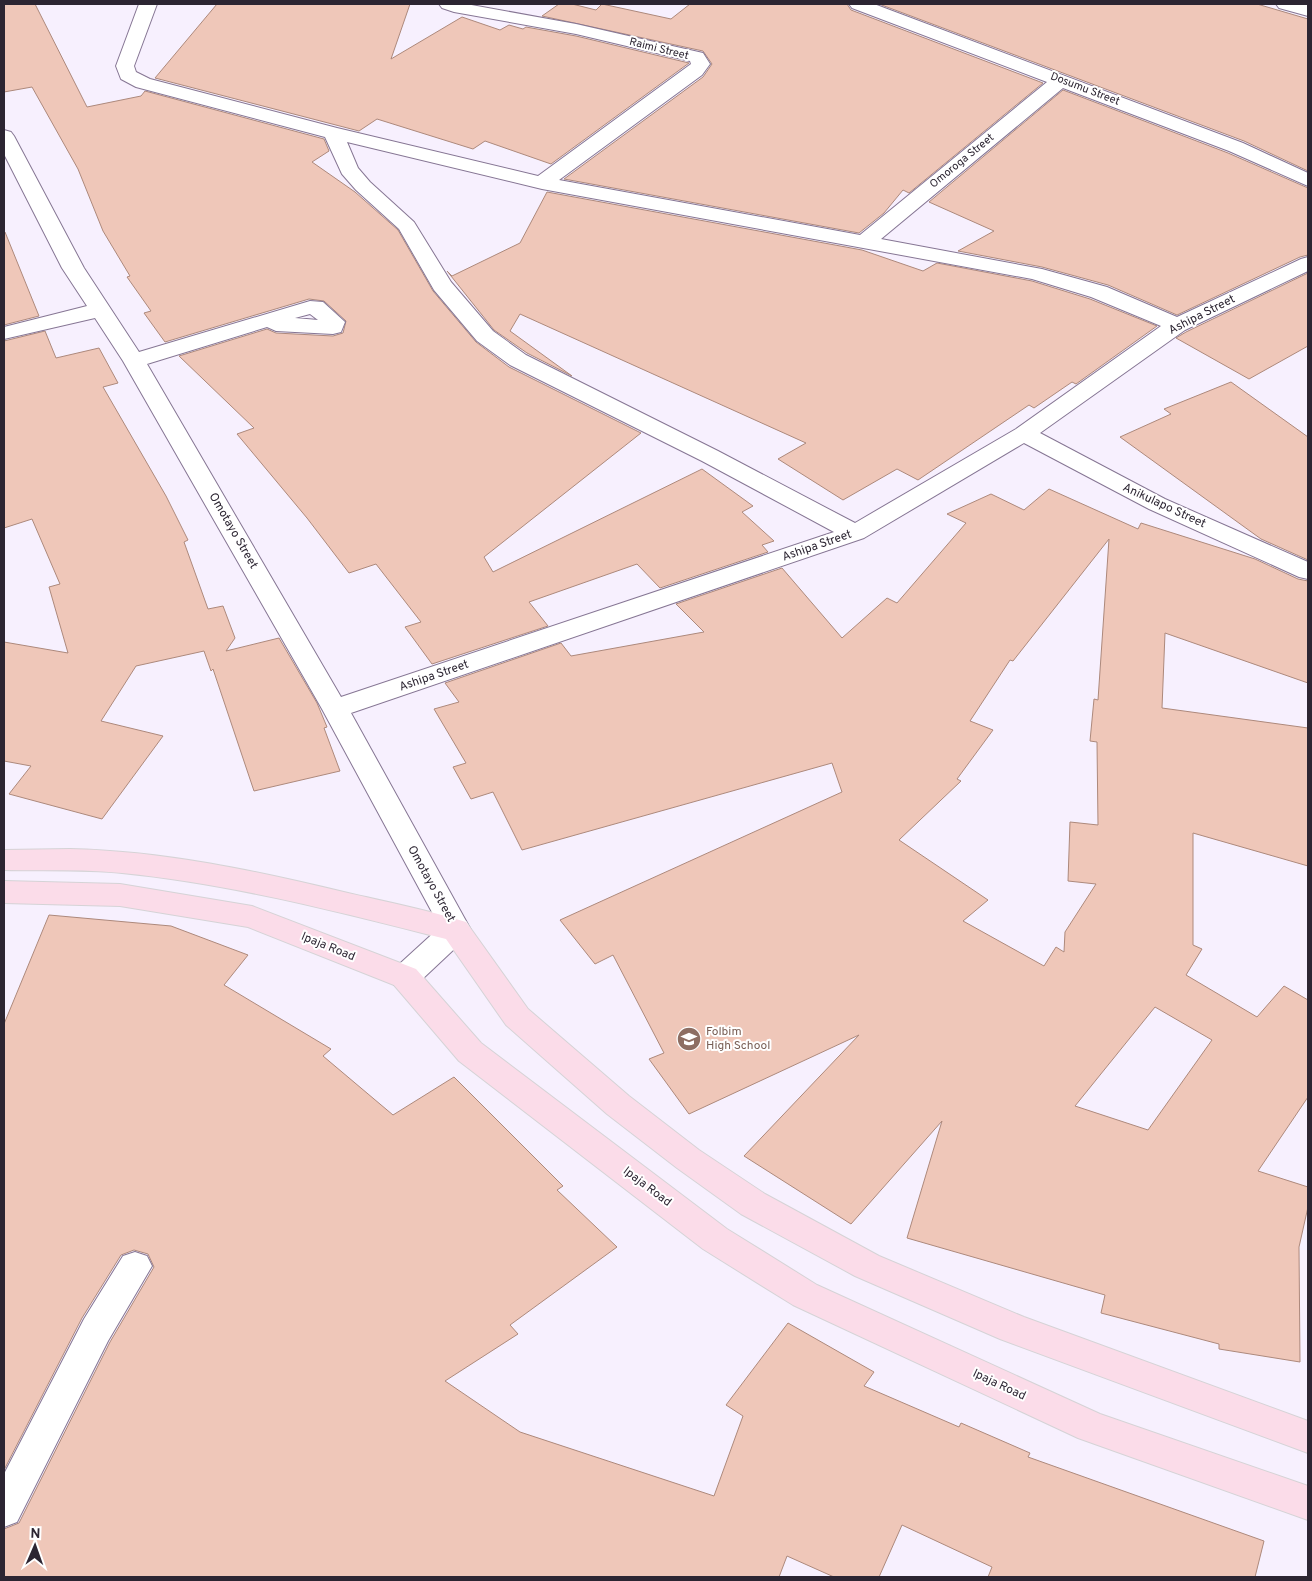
<svg xmlns="http://www.w3.org/2000/svg" width="1312" height="1581" font-family="Overpass,sans-serif">
<style>
.building{fill:#efc7b9;stroke:#ad897c;fill-rule:evenodd}
.lines{fill:none;stroke-linecap:round;stroke-linejoin:round}
.minor-casing{stroke:#867694;stroke-width:2}
.major-casing{stroke:#d5d3d6;stroke-width:2}
.minor{fill:#fff;fill-rule:evenodd}
.major{fill:#fbdce9;fill-rule:evenodd}
.labels{text-anchor:middle;dominant-baseline:central;stroke-width:4;stroke-linejoin:round;paint-order:stroke}
.far-street-label{font-size:11px;fill:#2c2532;stroke:#fff}
.street-label{font-size:12px;fill:#2c2532;stroke:#fff}
.education-label{font-size:12px;fill:#785e54;stroke:#fff;text-anchor:start}
</style>
<rect width="100%" height="100%" fill="#f7f0fe"/>
<path class="building" d="M4 4H35L87 107 141 96 145 91 324 139 329 151 312 162 355 192 398 230 433 291 476 342 509 367 641 433 484 557 493 572 702 469 753 506 742 512 774 541 762 545 768 552 660 588 637 564 529 602 548 626 432 664 405 627 421 622 376 564 349 573 307 518 237 434 254 428 179 356 267 329 276 333 333 336 343 333 346 321 324 301 309 299 165 342 144 313 151 311 127 277 130 276 103 231 78 169 32 87 4 92Z
M217 4H410L391 59 462 17 500 30 509 25 523 29 526 27 576 36 689 63 551 164 485 141 473 149 377 119 359 131 155 78Z
M559 4H572L596 10 602 4 671 19 690 4H847L851 10 1043 83 909 193 903 190 884 213 859 233 564 179 703 77 712 64 703 51 542 16Z
M879 4H1257L1308 19V171L1244 141Z
M1063 90 1228 153 1308 188V255L1300 257 1177 315 1108 285 1042 267 958 251 994 231 929 202Z
M547 192 862 250 923 271 937 263 1032 281 1090 299 1157 326 1076 384 1072 382 1034 408 1029 405 918 480 897 469 843 500 778 459 806 443 520 314 510 331 572 376 527 353 494 330 447 271 452 276 520 243Z
M5 232 39 316 4 325V233Z
M1308 273V346L1249 379 1176 338 1186 332Z
M45 331 56 358 99 348 118 383 103 387 166 496 188 540 184 542 208 609 223 606 235 638 226 651 279 638 317 703 327 727 324 728 340 771 254 791 213 669 211 671 204 651 136 666 101 721 163 736 102 819 9 794 31 766 4 761V642L68 653 49 587 60 584 32 519 4 528V341Z
M1231 382 1308 437V560L1261 539 1120 437 1171 414 1164 409Z
M1049 489 1138 529 1141 523 1255 559 1298 579 1308 581V683L1165 633 1162 708 1308 728V866L1193 833V945L1202 949 1186 975 1257 1017 1284 986 1308 1000V1097L1258 1171 1308 1187V1207L1299 1247 1300 1362 1219 1349V1344L1101 1313 1105 1295 907 1238 942 1121 851 1224 744 1156 859 1035 689 1114 649 1059 664 1053 613 955 595 964 560 920 842 792 832 763 522 850 493 792 471 799 453 767 466 763 434 709 459 702 445 683 561 643 571 656 704 632 676 604 782 568 842 638 887 598 897 603 966 523 947 514 991 494 1024 510ZM1109 539 1098 700 1094 699 1090 741 1097 742 1098 825 1070 822 1068 881 1096 884 1065 932 1064 952 1056 947 1044 966 963 921 988 900 899 840 961 781 957 779 993 730 970 721 1010 660 1013 661ZM1155 1007 1212 1040 1148 1130 1075 1106Z
M49 915 171 926 248 955 224 985 331 1049 323 1056 393 1115 454 1077 563 1186 557 1190 617 1247 510 1325 518 1334 445 1381 520 1432 714 1496 743 1416 726 1405 788 1323 874 1372 864 1386 959 1427 961 1423 1030 1453 1028 1457 1264 1541 1255 1577H988L992 1567 902 1525 879 1577H834L787 1556 779 1577H4V1529L19 1523 110 1342 154 1267 148 1254 134 1250 121 1255 82 1318 4 1470V1024Z"/>
<g class="lines">
<g class="minor-casing">
<path id="minor" d="M139 4H157L134 66 136 72 150 79 337 128 538 176 691 64 690 61 576 34 454 12 442 8 439 4H466L576 24 703 53 710 64 702 75 559 180 860 235 1047 82 852 8 849 4H874L1243 143 1308 173V186L1229 151 1063 88 881 239 1042 269 1107 287 1177 317 1301 259 1308 257V271L1185 330 1040 433 1165 499 1308 562V579L1299 577 1149 509 1024 443 864 538 351 713 471 930 466 938 416 985 405 988 394 985 390 977 394 969 440 927 322 709 123 361 95 318 4 339V327L87 306 62 268 4 154V130L11 132 14 136 84 268 139 352 310 301 323 302 345 322 341 332 333 334 276 331 267 327 147 364 341 697 834 532 702 461 510 365 477 341 434 290 399 229 356 190 342 174 325 137 136 87 121 79 116 66ZM347 142 542 189 1032 279 1091 297 1161 326 1016 429 855 523 718 451 526 355 493 331 451 282 414 222 370 182 358 168ZM310 314 318 320 295 318Z
M1276 4 1308 5V16L1279 8Z
M135 1252 147 1256 152 1266 108 1341 17 1522 4 1527V1474L84 1319 123 1256Z"/>
</g>
<g class="major-casing">
<path id="major" d="M70 849C164 851 257 871 348 893 387 902 428 910 466 922L528 1009 629 1096 699 1150 765 1194 879 1256 1024 1317 1308 1421V1453L1000 1339 855 1276 741 1214 677 1168 607 1114 506 1025 446 939C339 912 232 884 122 873 83 869 43 871 4 870V850Z
M4 881 120 884 252 906 416 969 481 1043 727 1229 817 1285 1100 1414 1308 1486V1520L1078 1438 793 1305 703 1249 459 1061 394 985 248 927 120 906 4 903Z"/>
</g>
<use href="#minor" class="minor"/>
<use href="#major" class="major"/>
</g>
<defs>
<g id="school-disc" transform="scale(1.25)"><circle r="9.5" fill="#8d6e63" stroke="#fff"/><path d="M0-5L7-2L0 1L-7-2ZM-4 1L0 2.5L4 1V4Q0 6-4 4Z" fill="#fff"/></g>
</defs>
<g fill-rule="evenodd">
<use href="#school-disc" x="689" y="1039"/>
</g>
<g class="labels">
<g class="far-street-label">
<text transform="translate(659 49) rotate(14)">Raimi Street</text>
<text transform="translate(1085 89) rotate(21)">Dosumu Street</text>
<text transform="translate(962 161) rotate(-39)">Omoroga Street</text>
</g>
<g class="street-label">
<text transform="translate(1202 315) rotate(-27)">Ashipa Street</text>
<text transform="translate(1164 506) rotate(25)">Anikulapo Street</text>
<text transform="translate(233 531) rotate(60)">Omotayo Street</text>
<text transform="translate(817 546) rotate(-19)">Ashipa Street</text>
<text transform="translate(434 676) rotate(-19)">Ashipa Street</text>
<text transform="translate(431 884) rotate(61)">Omotayo Street</text>
<text transform="translate(328 947) rotate(22)">Ipaja Road</text>
<text transform="translate(647 1187) rotate(37)">Ipaja Road</text>
<text transform="translate(999 1385) rotate(25)">Ipaja Road</text>
</g>
<g class="education-label">
<text x="706" y="1032">Folbim<tspan x="706" dy="14">High School</tspan></text>
</g>
</g>
<rect width="1312" height="1581" fill="none" stroke="#2c2532" stroke-width="10"/>
<g transform="translate(35 1546) rotate(2)" stroke="#ffffff" stroke-width="4" paint-order="stroke">
<path d="M0-4L9 19L0 12L-9 19Z" fill="#2c2532"/>
<text y="-8" font-size="14" font-weight="bold" text-anchor="middle" fill="#2c2532">N</text>
</g>
</svg>
